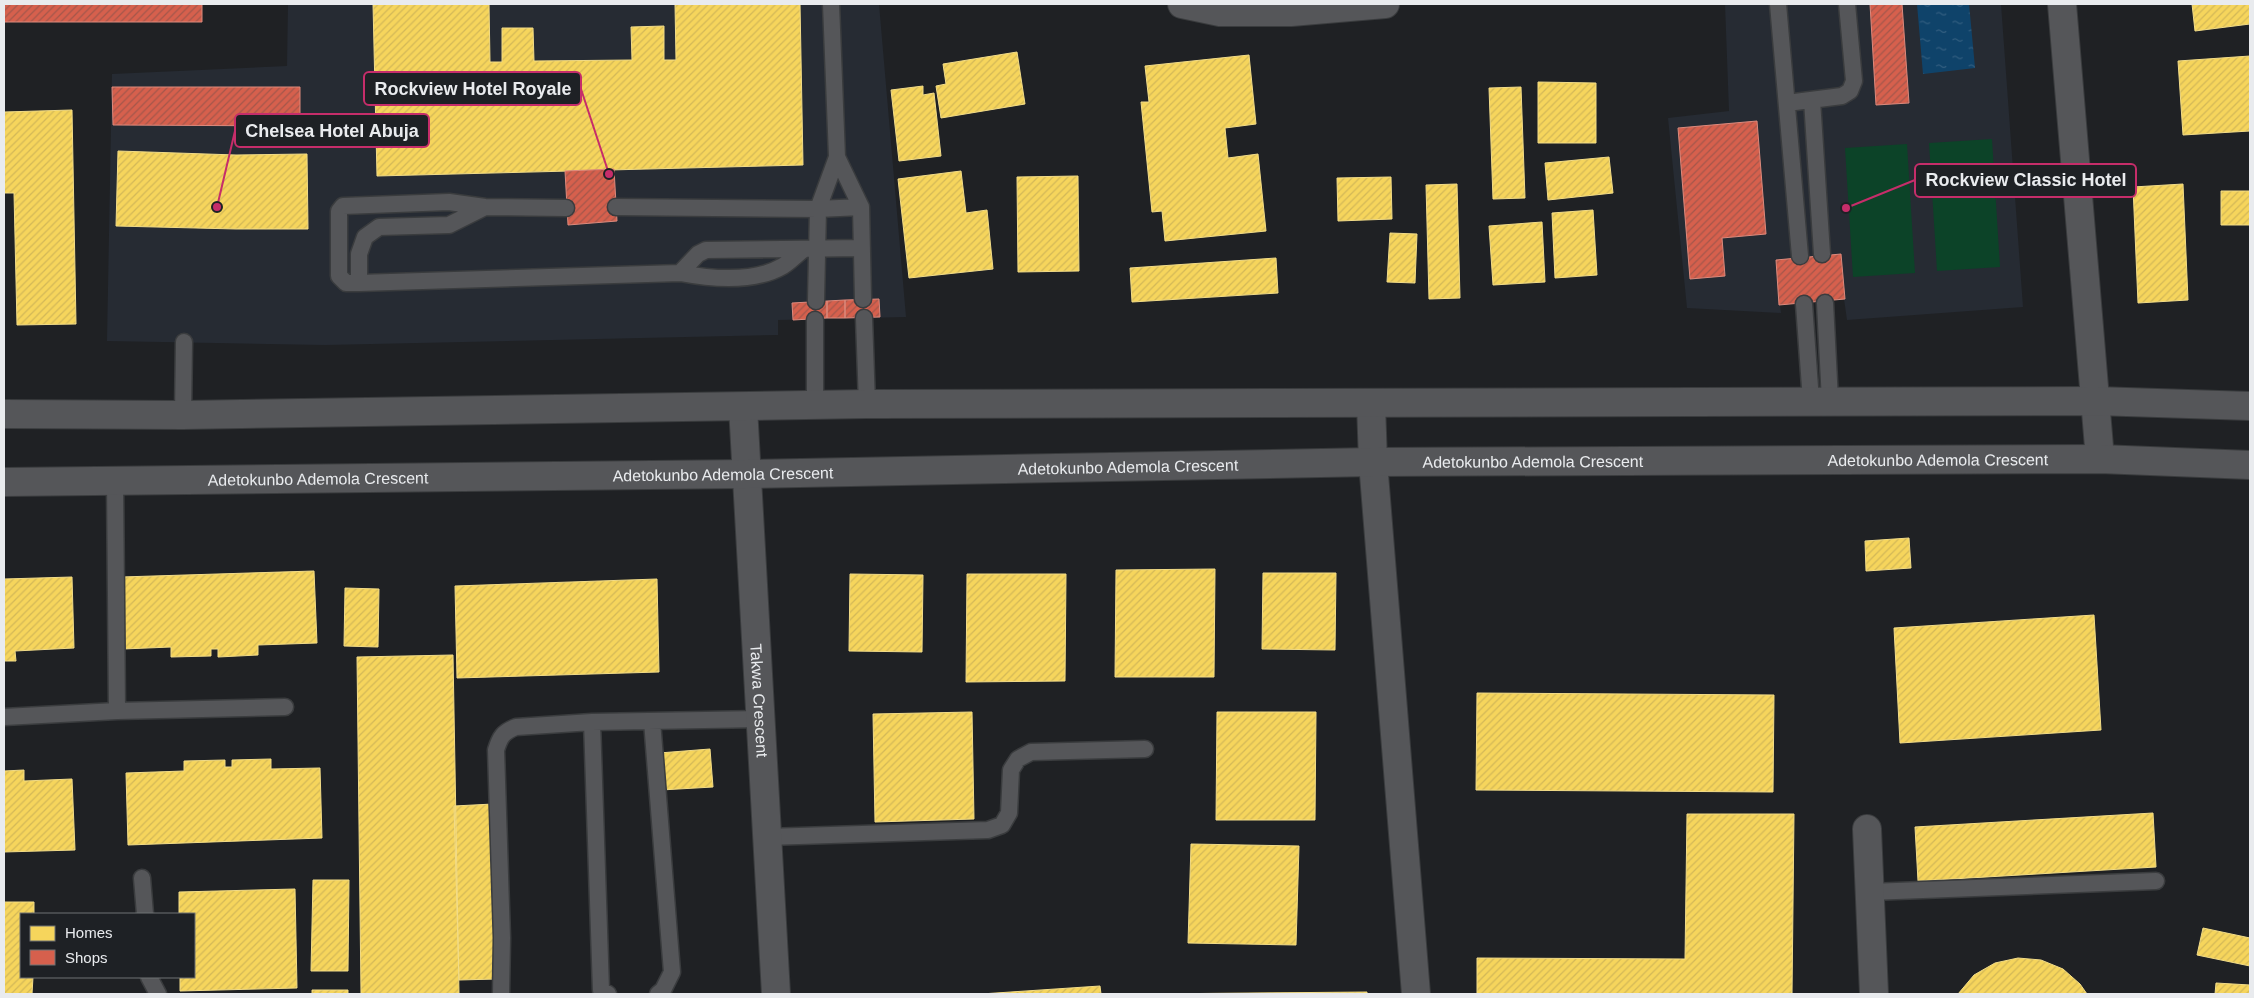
<svg xmlns="http://www.w3.org/2000/svg" width="2254" height="998" font-family="Helvetica,sans-serif">
<style>
.built{fill:#262b33}
.park{fill:#0c4328}
.water{fill:url(#water-ripples)}
.homes{fill:url(#homes-hatch);stroke:#f2dc88}
.shops{fill:url(#shops-hatch);stroke:#dc8a7d}
.lines{fill:none;stroke-linecap:round;stroke-linejoin:round}
.lane-casing{stroke:#3a3c3e;stroke-width:19}
.street-casing{stroke:#3a3c3e;stroke-width:30}
.secondary-casing{stroke:#3a3c3e;stroke-width:30}
.lane{stroke:#555659;stroke-width:16}
.street{stroke:#555659;stroke-width:28}
.secondary{stroke:#555659;stroke-width:28}
.labels{text-anchor:middle;dominant-baseline:central;stroke-width:5;stroke-linejoin:round;paint-order:stroke}
.street-label{font-size:16px;fill:#e9ebee;stroke:#1e2125}
.leader{fill:none;stroke:#c62d6a;stroke-width:2}
.callout-dot{fill:#c62d6a;stroke:#1e2125;stroke-width:2}
.callout{fill:#1e2125;stroke:#c62d6a;stroke-width:2}
.callout-label{font-size:18px;text-anchor:middle;font-weight:bold;fill:#e9ebee}
</style>
<defs>
<pattern id="water-ripples" width="26" height="14" patternUnits="userSpaceOnUse" patternTransform="scale(1.25)"><rect width="26" height="14" fill="#0f436a"/><path d="M2 4q2-2 4 0t4 0M15 11q2-2 4 0t4 0" fill="none" stroke="#325e80"/></pattern>
<pattern id="homes-hatch" width="6" height="6" patternUnits="userSpaceOnUse" patternTransform="scale(1.25)"><rect width="6" height="6" fill="#f6d55c"/><path d="M-1 1l2-2M0 6l6-6M5 7l2-2" fill="none" stroke="#d3b858"/></pattern>
<pattern id="shops-hatch" width="6" height="6" patternUnits="userSpaceOnUse" patternTransform="scale(1.25)"><rect width="6" height="6" fill="#d6604d"/><path d="M-1 1l2-2M0 6l6-6M5 7l2-2" fill="none" stroke="#a4574b"/></pattern>
</defs>
<rect width="100%" height="100%" fill="#1f2124"/>
<path class="built" d="M288 4H879L906 317 778 320V335L325 345 107 341 112 74 287 66Z
M1725 4H2001L2023 307 1847 320 1844 299 1780 305 1781 313 1687 308 1668 118 1729 111Z"/>
<path class="park" d="M1992 139 2000 267 1937 271 1929 143Z
M1907 144 1915 273 1853 277 1845 148Z"/>
<path class="water" d="M1917 4H1969L1975 68 1923 74Z"/>
<path class="homes" d="M373 4H489L490 62H502V28H533L534 61 632 60 631 27 664 26V60H676L675 4H800L803 165 377 176Z
M2192 4H2250V24L2195 31Z
M1017 52 1025 104 941 118 936 86 946 84 943 64Z
M1249 55 1256 124 1225 128 1228 158 1258 154 1266 231 1165 241 1162 211 1152 212 1141 102H1149L1145 66Z
M2250 56V131L2183 135 2178 61Z
M1538 82 1596 83V143H1538Z
M923 86V95L934 93 941 156 899 161 891 90Z
M1521 87 1525 198 1493 199 1489 88Z
M72 110 76 324 17 325 14 193H4V112Z
M118 151 236 155 307 154 308 229H236L116 226Z
M1609 157 1613 193 1548 200 1545 163Z
M961 171 966 213 987 210 993 269 909 278 898 179Z
M1078 176 1079 271 1018 272 1017 177Z
M1391 177 1392 219 1338 221 1337 178Z
M1457 184 1460 298 1429 299 1426 185Z
M2183 184 2188 300 2138 303 2133 187Z
M2221 191H2250V225H2221Z
M1593 210 1597 275 1555 278 1552 213Z
M1542 222 1545 282 1493 285 1489 226Z
M1390 233 1417 234 1415 283 1387 282Z
M1276 258 1278 293 1132 302 1130 268Z
M1909 538 1911 568 1866 571 1865 541Z
M1215 569 1214 677H1115L1116 570Z
M314 571 317 643 258 645V655L218 657V649H211V656L171 657V647L123 649 121 577Z
M1263 573H1336L1335 650 1262 649Z
M850 574 923 575 922 652 849 651Z
M967 574H1066L1065 681 966 682Z
M72 577 74 648 15 651 16 661H4V579Z
M657 579 659 672 457 678 455 586Z
M345 588 379 589 378 647 344 646Z
M2094 615 2101 730 1900 743 1894 628Z
M453 655 459 994H361L357 657Z
M1477 693 1774 695 1773 792 1476 790Z
M972 712 974 819 875 822 873 714Z
M1217 712H1316L1315 820H1216Z
M710 749 713 787 661 790 659 753Z
M271 759V769L320 768 322 838 128 845 126 773 184 771V761L225 760V767H232V760Z
M24 770V781L72 779 75 850 4 852V771Z
M493 804 497 979 459 980 454 806Z
M2153 813 2156 867 1918 881 1915 827Z
M1687 814H1794L1792 994H1477V958L1685 959Z
M1191 844 1299 846 1296 945 1188 943Z
M313 880H349L348 971H311Z
M295 889 297 988 180 991V977H194V914H179V892Z
M4 902H34V914H21V977H33L32 994H4Z
M2203 928 2250 938V966L2197 955Z
M2018 958 2041 960 2063 969 2080 984 2087 994H1958L1974 975 1995 963Z
M2216 983 2250 985V994H2215Z
M1100 986 1101 994H981Z
M312 990H348V994H312Z
M1367 992V994H1144Z"/>
<path class="shops" d="M4 4H202V22H4Z
M1870 4H1902L1909 103 1876 105Z
M112 87H300V126L113 125Z
M1757 121 1766 234 1722 238 1725 276 1690 279 1678 128Z
M614 169 617 221 568 225 565 171Z
M1841 254 1845 299 1779 305 1776 260Z
M879 299 880 317 845 318V300Z
M845 300V318H827V301Z
M827 301V318L793 320 792 303Z"/>
<g class="lines">
<g class="lane-casing">
<path id="lane" d="M1778 4 1800 256
M1812 100 1822 254
M1787 103 1842 96 1850 91 1854 81 1847 4
M837 157 861 207 863 299
M616 207 818 209 861 207
M566 208 485 207 449 202 343 206 339 211V276L346 283H359L680 273 698 254 706 250 862 248
M680 273C712 279 754 283 783 266 790 262 797 254 804 249
M359 283V254L365 237 379 227 449 225 485 207
M816 301 818 209 837 157 831 4
M1825 303 1830 401
M1804 304 1811 401
M864 318 867 404
M815 405V320
M183 415 184 342
M115 481 117 711
M4 717 117 711 285 707
M652 721 672 972 663 990 658 994
M592 722 601 990 608 994
M767 837 988 830 1002 825 1009 813 1011 770 1018 759 1031 752 1145 749
M142 878 145 914
M1870 892 2156 881
M149 977 158 994
M501 994 502 938 496 750C500 737 503 732 516 727L592 722 760 719"/>
</g>
<g class="street-casing">
<g id="street">
<path d="M1182 4 1220 12H1291L1385 4"/>
<path d="M2062 4 2100 459"/>
<path d="M1371 404 1373 462 1416 994"/>
<path id="s1" d="M743 407 776 994"/>
<path d="M1867 829 1874 994"/>
</g>
</g>
<g class="secondary-casing">
<g id="secondary">
<path d="M4 414 183 415 867 404 2096 401 2250 406"/>
<path id="s2" d="M4 482 746 474 1373 462 2100 459 2250 465"/>
</g>
</g>
<use href="#lane" class="lane"/>
<use href="#street" class="street"/>
<use href="#secondary" class="secondary"/>
</g>
<g class="labels">
<g class="street-label">
<text stroke="none"><textPath href="#s2" startOffset="1934">Adetokunbo Ademola Crescent</textPath></text>
<text stroke="none"><textPath href="#s2" startOffset="1529">Adetokunbo Ademola Crescent</textPath></text>
<text stroke="none"><textPath href="#s2" startOffset="1124">Adetokunbo Ademola Crescent</textPath></text>
<text stroke="none"><textPath href="#s2" startOffset="719">Adetokunbo Ademola Crescent</textPath></text>
<text stroke="none"><textPath href="#s2" startOffset="314">Adetokunbo Ademola Crescent</textPath></text>
<text stroke="none"><textPath href="#s1" startOffset="294">Takwa Crescent</textPath></text>
</g>
</g>
<path class="leader" d="M609 174L581 89M217 207L235 131M1846 208L1915 180"/>
<g class="callout-dot">
<circle cx="609" cy="174" r="5"/>
<circle cx="217" cy="207" r="5"/>
<circle cx="1846" cy="208" r="5"/>
</g>
<g class="callout">
<rect x="364" y="72" width="217" height="33" rx="5"/>
<rect x="235" y="114" width="194" height="33" rx="5"/>
<rect x="1915" y="164" width="221" height="33" rx="5"/>
</g>
<g class="callout-label">
<text x="473" y="95">Rockview Hotel Royale</text>
<text x="332" y="137">Chelsea Hotel Abuja</text>
<text x="2026" y="186">Rockview Classic Hotel</text>
</g>
<rect width="2254" height="998" fill="none" stroke="#e9ebee" stroke-width="10"/>
<rect x="20" y="913" width="175" height="65" fill="#1e2125" stroke="#6f7275"/>
<rect x="30" y="926" width="25" height="15" fill="#f6d55c" stroke="#6f7275"/>
<text x="65" y="938" font-size="15" fill="#e9ebee">Homes</text>
<rect x="30" y="950" width="25" height="15" fill="#d6604d" stroke="#6f7275"/>
<text x="65" y="963" font-size="15" fill="#e9ebee">Shops</text>
</svg>
